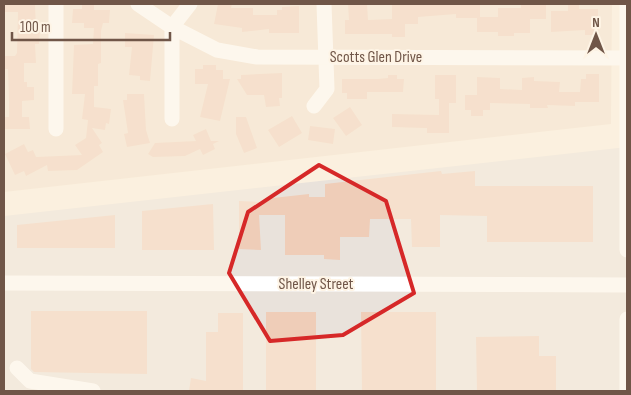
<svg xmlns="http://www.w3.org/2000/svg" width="631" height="395" font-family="'Sofia Sans Condensed',sans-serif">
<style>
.residential{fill:#f2e1ce}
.industrial{fill:#e9e2db}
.building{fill:#efcdb8}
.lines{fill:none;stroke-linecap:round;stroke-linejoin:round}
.minor{stroke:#fff;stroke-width:15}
.marked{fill:none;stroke:#d62828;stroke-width:4;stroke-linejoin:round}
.labels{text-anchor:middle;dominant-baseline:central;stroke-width:4;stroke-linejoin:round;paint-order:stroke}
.street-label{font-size:16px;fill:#705648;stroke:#fef4e5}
</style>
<rect width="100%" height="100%" fill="#fbf0df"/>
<path class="residential" d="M4 4H612L611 124 4 192Z"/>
<path class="industrial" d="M627 147V391L4 390V216Z"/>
<path class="building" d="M4 4H35L36 30H40L39 44H35L36 63H24V82H27V87H34V100L22 101V117H29L30 129H5V117H9V101L8 69H4V56H15L17 53 18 12H4Z
M82 4H94V10H110L109 23H103L101 31V63L98 64V86H94V107L111 109 109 124 106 123 105 130 92 128 102 143 99 145 103 152 77 170 48 171 47 165 26 176 24 171 15 175 5 154 24 144 28 152 33 150 36 157 82 155 75 145 86 138 88 120 82 119 85 94H72L74 45 93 44 94 28H84V23H72L73 9H82Z
M218 4H232L231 8H253V15H277V10H282V7L299 6V33H269V29L242 32V28L214 24Z
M348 4H367L368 20 392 19V4H480V17H498V8H521V4H546V19H530V33H514V36H498V32H477V18H456V14L418 17V24H405V37H392V34H345V20H349Z
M568 5H579V9H598V35H585V30L551 32V11H568Z
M125 33 154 35 150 81 140 80V76L129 75 132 47H125Z
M203 65H216V70H223V79H230L220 121 200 117 208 84H195V69H203Z
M282 73V98H279L280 106 266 107 264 95H247L237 79H241V75Z
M586 74H599V102H575V106L547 105 548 108H530V104L490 103V110H483V116H471V110H465V95H477V77L500 78V89L522 90V78L534 77V81L560 82 559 92H580L581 79H586Z
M388 75H397V79H404L403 92H367V99H347V93H342V79H378L388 78Z
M435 75H456V103H449V133H427V128H424L392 127V114L439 115V99H435Z
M127 94H144L146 130 150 143 127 147 124 134 128 133 123 100H127Z
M350 107 362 125 346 136 333 118Z
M292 116 302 133 279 147 268 130Z
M236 117H246L257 148 244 153 236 134Z
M310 126 335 129 333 144 308 140Z
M206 129 211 141H219L213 144 215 149 203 155 200 149 185 156 153 157 148 154 155 143 196 141 193 135Z
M441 171 442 174 475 171V186H593V242H487V216L440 215V247H412L411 219H370L369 237H340V260L324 259V255H285V215H259L261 250 239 249V201L262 202 264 199 309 194V197H325V184Z
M213 204 214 250H142V211Z
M115 215V248H17V225Z
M31 311H147V374L34 372 31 369Z
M266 312H316V391H266Z
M361 312H436V391H362Z
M218 313H243V391H189L191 378 206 381V332H218Z
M539 336V356H556V391H477L476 337Z"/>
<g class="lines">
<path class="minor" d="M138 4 172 27 217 50 257 57 627 58
M627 4V250
M314 106 327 89 324 4
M172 119V27L190 4
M56 129V4
M4 283 627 285
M17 368 30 381 93 391
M627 391V319"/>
</g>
<path d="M0 0H631V395H0ZM319 165 386 201 414 293 343 335 270 341 229 273 248 212Z" fill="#fbf0df" fill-opacity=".55" fill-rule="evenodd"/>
<path class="marked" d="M319 165 386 201 414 293 343 335 270 341 229 273 248 212Z"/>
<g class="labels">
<g class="street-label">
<text x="376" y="57">Scotts Glen Drive</text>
<text x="316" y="284">Shelley Street</text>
</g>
</g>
<rect width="631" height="395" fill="none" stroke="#705648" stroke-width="10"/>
<g transform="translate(596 35)" stroke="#fef4e5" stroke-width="4" paint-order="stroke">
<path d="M0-4L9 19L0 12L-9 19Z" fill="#705648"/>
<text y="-8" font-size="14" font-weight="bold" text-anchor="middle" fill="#705648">N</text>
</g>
<path d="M12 32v8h158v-8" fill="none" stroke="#705648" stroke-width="2.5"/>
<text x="20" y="32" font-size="15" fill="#705648" stroke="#fef4e5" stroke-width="4" paint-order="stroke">100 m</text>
</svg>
